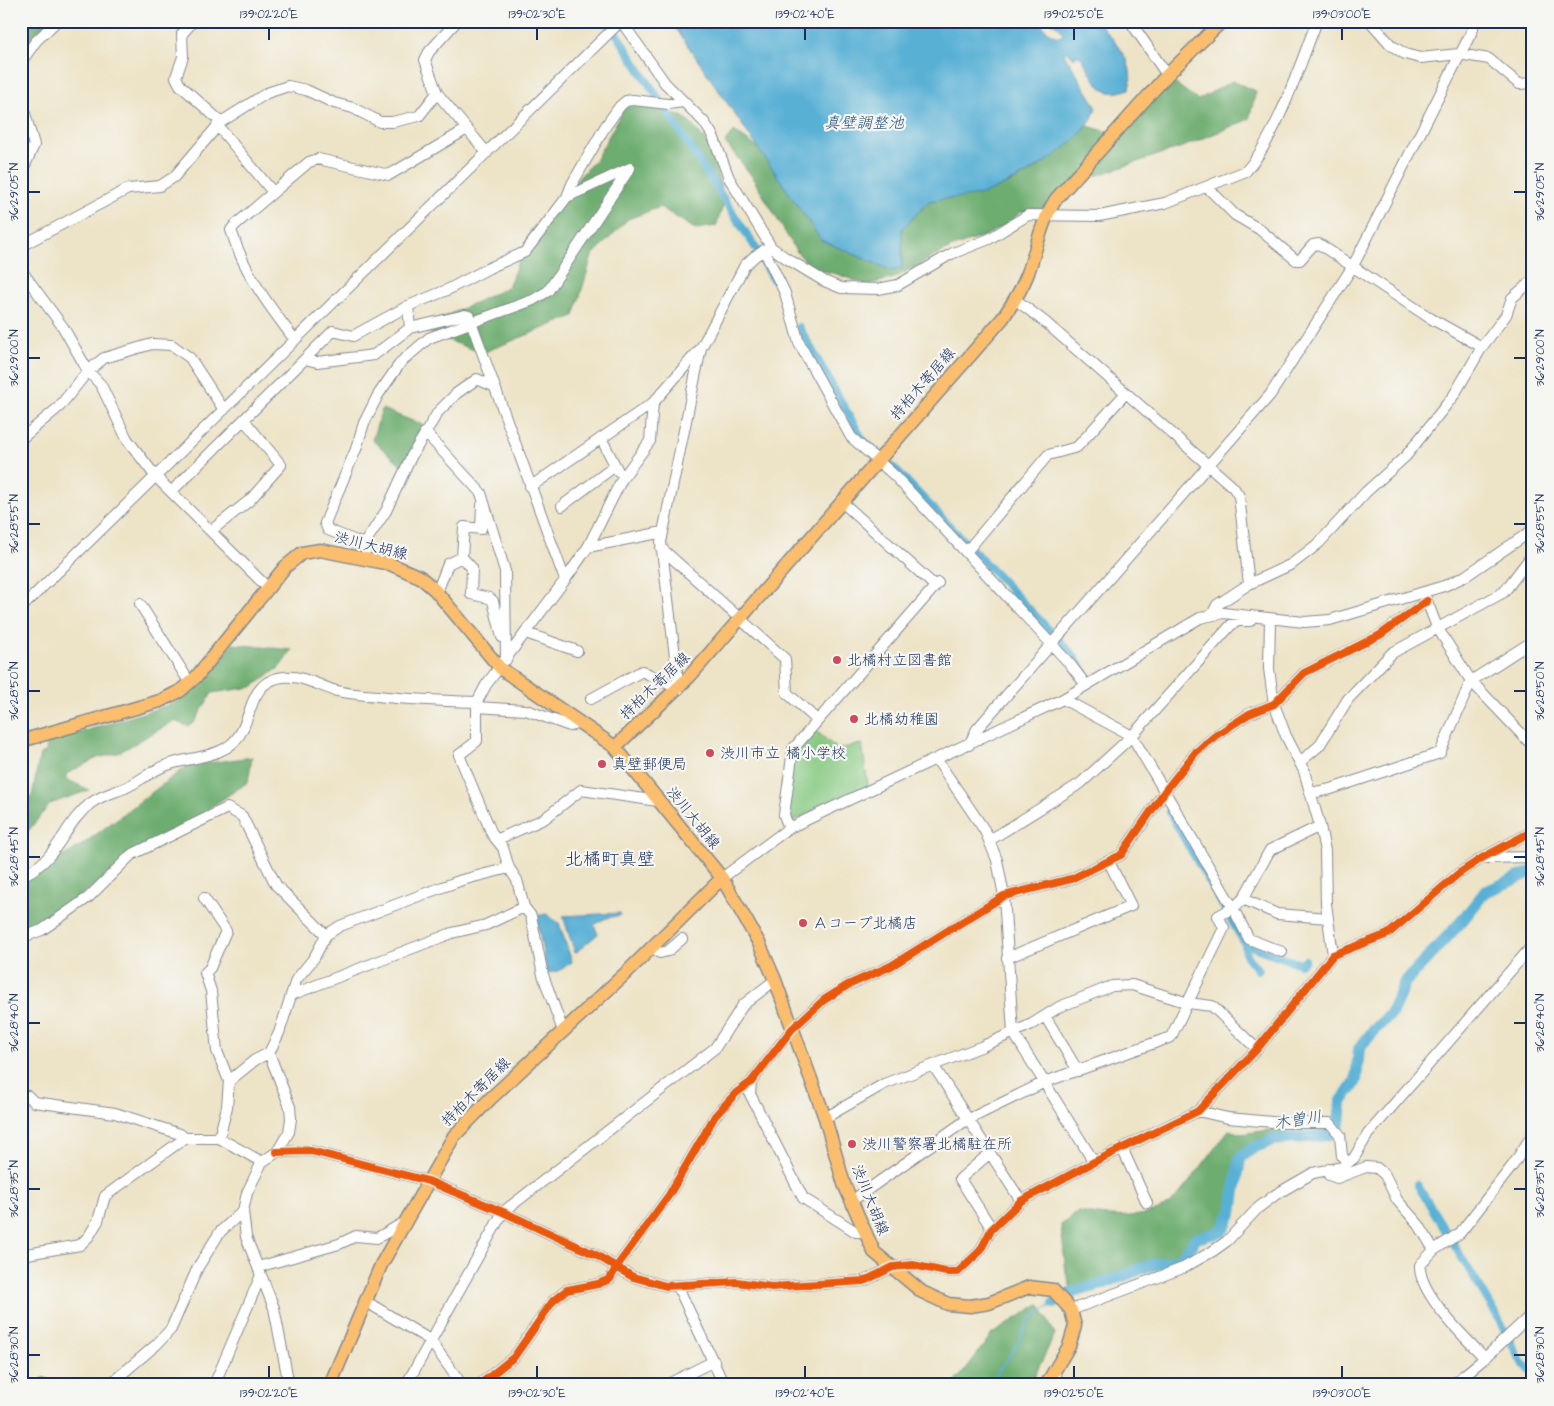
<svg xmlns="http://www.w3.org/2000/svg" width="1554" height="1406" font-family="'Architects Daughter','Klee One',sans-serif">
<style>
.green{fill:#87c982;stroke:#517c70}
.forest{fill:#6dad70;stroke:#446e67}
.water{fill:#58b0d5;stroke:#3a709a}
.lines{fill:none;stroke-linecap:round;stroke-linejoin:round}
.stream{stroke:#58b0d5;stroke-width:2}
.canal{stroke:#58b0d5;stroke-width:8}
.river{stroke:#58b0d5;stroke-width:12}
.minor-casing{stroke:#848992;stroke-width:12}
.major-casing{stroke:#848992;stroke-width:15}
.minor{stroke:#fff;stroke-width:10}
.major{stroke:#fabe6e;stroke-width:12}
.cycleway-casing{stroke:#f6f6f2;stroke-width:11}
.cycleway{stroke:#e8590c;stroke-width:8}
.ticks{fill:none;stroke:#1b2f5e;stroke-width:2}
.poi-dot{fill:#d1495b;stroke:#f6f6f2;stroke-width:2}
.labels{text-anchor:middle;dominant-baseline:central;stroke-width:4.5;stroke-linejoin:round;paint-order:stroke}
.street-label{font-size:15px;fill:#1b2f5e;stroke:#f6f6f2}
.poi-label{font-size:15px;fill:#1b2f5e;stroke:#f6f6f2;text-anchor:start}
.water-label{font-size:16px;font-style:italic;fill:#2d5682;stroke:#f6f6f2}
.quarter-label{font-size:18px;fill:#1b2f5e;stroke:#f6f6f2}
.neatline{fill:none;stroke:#1b2f5e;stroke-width:2}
.ticks-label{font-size:12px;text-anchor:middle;fill:#1b2f5e}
</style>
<rect width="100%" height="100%" fill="#f6f6f2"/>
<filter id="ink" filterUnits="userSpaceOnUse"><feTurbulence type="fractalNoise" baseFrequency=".02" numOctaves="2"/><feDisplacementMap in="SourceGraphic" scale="10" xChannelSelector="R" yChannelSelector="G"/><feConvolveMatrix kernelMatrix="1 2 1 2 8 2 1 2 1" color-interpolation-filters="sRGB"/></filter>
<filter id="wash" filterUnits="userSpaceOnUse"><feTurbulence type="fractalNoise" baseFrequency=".0096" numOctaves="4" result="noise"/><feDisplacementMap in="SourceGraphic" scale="20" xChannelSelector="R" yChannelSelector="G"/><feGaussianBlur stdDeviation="1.12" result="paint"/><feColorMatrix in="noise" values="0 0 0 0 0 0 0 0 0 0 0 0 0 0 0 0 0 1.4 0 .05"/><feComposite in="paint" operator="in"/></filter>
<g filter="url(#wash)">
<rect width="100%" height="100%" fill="#ede3c6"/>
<path class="green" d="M814 729 837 749 862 744 868 786 790 822 787 815 794 751Z"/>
<path class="forest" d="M21 21H48L21 53Z
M1232 81 1256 91 1249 119 1185 146 1068 185 1043 213 1033 210 1021 212 1008 223 987 235 950 248 894 278 867 285 837 274 813 269 797 252 751 175 725 142 734 131 758 148 821 240 893 271 902 268V229L929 201C945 197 962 198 978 194 1016 186 1061 154 1088 126L1118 135 1173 82 1198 100Z
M627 103H637L684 117 707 141 725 200 716 226 695 229 660 207 628 219 592 256 574 316 482 353 419 329 508 287 531 230 596 159Z
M382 409 423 425 409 471 372 440Z
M232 644 292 650 279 668 252 687 212 693 194 723 188 726 174 721 118 753 97 758 66 774V779L89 790 50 804 21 840V799L32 796 40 754 46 752 47 743 175 703 191 693Z
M252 757 248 782 50 916 21 932V881L82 845 187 766Z
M1281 1128 1289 1135 1263 1141 1238 1157 1231 1211 1221 1231 1195 1236 1177 1258 1173 1260 1148 1263 1101 1283 1072 1290 1066 1273 1061 1225 1078 1212C1108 1217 1141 1221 1168 1205 1178 1200 1218 1143 1229 1130L1242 1134Z
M1039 1304 1055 1334 1030 1385H951L963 1373 992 1334Z"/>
<path class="water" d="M671 21H1039L1048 32 1058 37 1064 34 1059 27 1049 21H1098C1113 41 1137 61 1129 89 1099 101 1096 79 1081 57L1076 55 1074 58 1068 52H1063L1096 106C1092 141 1013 184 982 194 964 199 946 197 929 201L902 229V268L893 271 821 240Z
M620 913V915L604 919 594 925 598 934 575 953 563 916Z
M546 914 559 923 572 962 559 971 547 973 536 916Z"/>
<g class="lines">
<path class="stream" d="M988 1385 1012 1353 1030 1318 1055 1303"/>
<path class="canal" d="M608 21 757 250 773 279
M799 327 863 440 899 473 1074 656 1085 673
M1169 812 1245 944 1246 955 1258 970
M1245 944 1300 964 1305 960
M1417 1184 1496 1314 1522 1363 1533 1372"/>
<path class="river" d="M1055 1303 1073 1292 1102 1284 1148 1266 1173 1261 1183 1256 1196 1238 1221 1232 1232 1212 1240 1158 1253 1148 1273 1140 1328 1135 1339 1124 1341 1102 1356 1081 1359 1049 1374 1030 1391 1014 1405 982 1461 922 1485 892 1533 871"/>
</g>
</g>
<g filter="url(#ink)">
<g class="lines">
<g class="minor-casing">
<path id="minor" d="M193 21 182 34 183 57 176 77 180 85 221 122
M621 21 665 83 704 122 713 136 729 178 771 247 786 258 824 281 841 288 878 289 898 285 951 254 989 239 1028 215 1099 216 1165 203 1246 171C1276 139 1300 64 1317 21
M1130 21 1167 75
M1370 21 1391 45 1405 54 1420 58 1459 54 1489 59 1519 84 1533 83
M21 62 36 41 57 21
M437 93 487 153
M21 100 34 145 21 174
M217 125 272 191
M1207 187 1235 215 1259 229 1296 260H1300L1313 245 1319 244 1430 318 1482 347
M21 246 128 189 160 186 174 177 221 122 267 93 288 86 306 90 334 103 353 108 380 122H392L419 116 437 93 425 60 429 52 457 21
M764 250 785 293 799 343 851 437 895 476 1070 664 1086 685
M21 270 63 327 88 371 101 385 127 439 156 477 267 587
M1016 300 1045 322 1233 487 1239 496 1249 584
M295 340C269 306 244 273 231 230L235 225 309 162 318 159 389 175 467 129
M305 359 317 362 374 355 410 328
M425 432 481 493 505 571 506 660
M601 438 618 471
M21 439 59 407 88 371 104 358 152 344 172 345 190 358 224 410
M176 487 333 331 353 336 408 306
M530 487 653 403
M841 501 935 586
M562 506 615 466
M212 530 250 500 281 465 244 420
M364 544 328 530 325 523 356 449 364 423 378 395 401 362 429 338 533 300 548 291 630 168 567 197
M588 547 663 532
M661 548 785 659 787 693 817 720
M366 550 364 544 386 511 411 457 438 412 457 393 477 379 493 386
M966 552 1048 455 1077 447 1125 394
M462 557 472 568 471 594 489 598 493 601 502 637
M565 580 469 316 465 315 410 328 408 306 447 290 489 268 525 252 567 197 572 184 605 127 620 106 626 101 633 100 668 104 683 102
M437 592 448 564 462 557 464 527 481 529 482 505
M1425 596 1437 627 1471 681 1533 746
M140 604 190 683
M21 608 621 21
M1213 613 1217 605 1249 584 1292 564 1319 543 1366 492 1406 456 1454 395 1482 347 1506 315 1512 298 1533 280
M526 633 577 651
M591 699 642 671 679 689 661 542 701 348 745 265 755 256 771 247
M1063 699 1132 736 1233 908 1249 939 1282 952
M477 702V741L459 755 492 834 503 848 509 868
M477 707 526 710 570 726 579 722
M969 745 977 729 1270 395 1353 266 1473 29V21
M937 760 985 831 997 860 1004 896 1013 1032 1094 1162
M1300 762 1319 746 1348 699 1392 653 1504 592 1533 554
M1311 793 1331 789 1440 753 1471 681 1533 641
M1320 826 1325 851 1326 904 1333 955
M789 828 784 815 793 749 938 583
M498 839 544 819 581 790 658 801
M990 840 1081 783 1132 736 1231 625 1238 621H1250
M1485 858 1533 857
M21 876C60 860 62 825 91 803 100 796 115 792 125 788 138 782 149 773 162 767 180 759 202 759 220 751 254 737 243 698 268 682 290 669 313 683 333 690 348 694 363 695 378 696 411 700 444 701 477 702L486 685 565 580 588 547 622 479 650 441 653 403 701 348
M722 878 789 828 1063 699 1200 618 1223 613 1304 622 1330 620 1444 586 1464 577 1533 530
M204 898 226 931 210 968 205 973 211 991 217 1051 229 1081
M1243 899 1277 914 1328 918
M21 938 42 930 89 897 131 855 227 808 242 816 276 885 326 935
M652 947 660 953 668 951 682 939
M1007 958 1131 906 1109 862
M291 995 452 933 486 925 524 907
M1045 1016 1078 1071
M933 1065 1021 1201
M751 1082 750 1094 803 1198 856 1232H865
M28 1096 34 1102 115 1113 180 1134 185 1138H219L262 1162
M1198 1111 1228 1118 1283 1123H1330L1340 1135 1342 1156 1348 1163
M825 1118 884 1084 983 1046 1032 1024 1059 1007 1112 986 1132 985 1188 1003 1212 1006 1257 1049
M219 1138 227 1107 229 1081 255 1060 269 1053
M1122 1148 1147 1203
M277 1152 311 1151 428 1181 503 1212 596 1255 633 1277 666 1286 737 1282 772 1287 864 1281 893 1267 913 1265 946 1272H958L980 1251 991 1230 1021 1201 1094 1162 1198 1111 1257 1049 1333 955 1388 934 1458 874 1482 858 1533 831
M990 1153 960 1179 992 1229
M1329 1169V1175L1337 1178 1366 1167 1377 1168 1385 1175 1397 1200 1419 1225 1434 1250 1420 1265C1418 1293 1466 1339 1485 1358
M853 1200 965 1121 1045 1082 1171 1037 1224 928 1218 916 1233 908 1243 899 1270 850 1320 826 1304 771 1286 736 1274 704 1269 669 1270 619
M1434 1250 1460 1233 1513 1165 1533 1134
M21 1255 80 1245 89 1236 98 1221 105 1196 185 1138
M258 1267 339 1244 356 1236 377 1238 405 1222
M678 1287 724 1385
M365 1301 430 1340 462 1385
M1071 1310 1183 1268 1213 1251 1227 1241 1258 1208 1275 1195 1313 1173 1343 1167 1354 1158 1368 1134 1533 945
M1054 1370 1059 1385
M41 1385H45
M109 1385 156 1345 171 1329 198 1267 220 1232 243 1211
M214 1385 261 1275
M289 1385 274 1308 246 1237 243 1211 247 1193 262 1162 277 1152 289 1132 291 1119 290 1107 269 1053 279 1033 296 980 314 958 326 935 340 926 429 892 462 880 509 868 517 880 524 907 531 916 543 975 563 1031
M406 1385 503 1212 715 1048 743 1005 775 980
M479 1385 514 1357 553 1301 567 1290 598 1284 610 1279 617 1266 669 1195 715 1116 736 1093 751 1082 792 1029 824 1000 848 985 891 966 1004 896 1071 879 1121 855 1165 791 1196 752 1215 736 1249 714 1274 704 1304 673 1380 635 1427 601
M666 1385 714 1361
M1452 1385 1485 1358 1533 1313"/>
</g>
<g class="major-casing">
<path id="major" d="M21 741 160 701 180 691 197 676 285 567 302 553 320 550 390 564 420 577 435 590 500 668 615 747 722 878 759 943 775 980 825 1118 844 1184 874 1252 922 1292 948 1304 970 1306 989 1303 1029 1287 1053 1290 1071 1310 1075 1326 1069 1346 1046 1385
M615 747 689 677 1003 318C1013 303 1022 289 1028 273 1037 247 1041 222 1056 199L1167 75 1222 21
M330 1385 381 1265 454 1136 490 1099 627 972 722 878"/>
</g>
<use href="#minor" class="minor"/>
<use href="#major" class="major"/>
<g class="cycleway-casing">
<path id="cycleway" d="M277 1152 311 1151 428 1181 503 1212 596 1255 633 1277 666 1286 737 1282 772 1287 864 1281 893 1267 913 1265 946 1272H958L980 1251 991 1230 1021 1201 1094 1162 1198 1111 1257 1049 1333 955 1388 934 1458 874 1482 858 1533 831
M479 1385 514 1357 553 1301 567 1290 598 1284 610 1279 617 1266 669 1195 715 1116 736 1093 751 1082 792 1029 824 1000 848 985 891 966 1004 896 1071 879 1121 855 1165 791 1196 752 1215 736 1249 714 1274 704 1304 673 1380 635 1427 601"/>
</g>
<use href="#cycleway" class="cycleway"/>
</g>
</g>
<path class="ticks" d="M269 28V40M537 28V40M805 28V40M1074 28V40M1342 28V40M28 192H40M1514 192H1526M28 358H40M1514 358H1526M28 524H40M1514 524H1526M28 691H40M1514 691H1526M28 857H40M1514 857H1526M28 1023H40M1514 1023H1526M28 1189H40M1514 1189H1526M28 1355H40M1514 1355H1526M269 1366V1378M537 1366V1378M805 1366V1378M1074 1366V1378M1342 1366V1378"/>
<g class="poi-dot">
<circle cx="837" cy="660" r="5"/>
<circle cx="854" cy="719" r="5"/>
<circle cx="710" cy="753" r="5"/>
<circle cx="602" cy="764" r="5"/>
<circle cx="803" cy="923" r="5"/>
<circle cx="852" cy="1144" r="5"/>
</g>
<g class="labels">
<g class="street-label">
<text transform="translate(923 384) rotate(-49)">持柏木寄居線</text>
<text transform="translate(371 546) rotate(14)">渋川大胡線</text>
<text transform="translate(655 686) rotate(-44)">持柏木寄居線</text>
<text transform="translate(693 818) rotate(51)">渋川大胡線</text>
<text transform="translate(476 1092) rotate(-45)">持柏木寄居線</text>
<text transform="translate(870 1200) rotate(68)">渋川大胡線</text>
</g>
<g class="poi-label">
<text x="847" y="660">北橘村立図書館</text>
<text x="864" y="719">北橘幼稚園</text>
<text x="720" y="753">渋川市立 橘小学校</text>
<text x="612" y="764">真壁郵便局</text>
<text x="813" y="923">Ａコープ北橘店</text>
<text x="862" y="1144">渋川警察署北橘駐在所</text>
</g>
<g class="water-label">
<text x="864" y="123">真壁調整池</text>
<text transform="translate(1298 1120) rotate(-9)">木曽川</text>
</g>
<g class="quarter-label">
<text x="610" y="859">北橘町真壁</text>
</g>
</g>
<rect width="1554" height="1406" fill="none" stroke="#f6f6f2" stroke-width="55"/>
<rect x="28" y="28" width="1498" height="1350" class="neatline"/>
<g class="ticks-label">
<text x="269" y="18">139°02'20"E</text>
<text x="537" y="18">139°02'30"E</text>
<text x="805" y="18">139°02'40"E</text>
<text x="1074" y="18">139°02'50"E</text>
<text x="1342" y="18">139°03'00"E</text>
<text transform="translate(14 192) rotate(-90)" y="4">36°29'05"N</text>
<text transform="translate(1540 192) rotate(-90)" y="4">36°29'05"N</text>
<text transform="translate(14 358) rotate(-90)" y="4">36°29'00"N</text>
<text transform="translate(1540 358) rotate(-90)" y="4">36°29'00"N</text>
<text transform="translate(14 524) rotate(-90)" y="4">36°28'55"N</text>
<text transform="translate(1540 524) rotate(-90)" y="4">36°28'55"N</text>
<text transform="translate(14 691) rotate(-90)" y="4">36°28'50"N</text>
<text transform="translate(1540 691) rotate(-90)" y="4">36°28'50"N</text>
<text transform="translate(14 857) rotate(-90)" y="4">36°28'45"N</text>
<text transform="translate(1540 857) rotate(-90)" y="4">36°28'45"N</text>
<text transform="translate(14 1023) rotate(-90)" y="4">36°28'40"N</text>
<text transform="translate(1540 1023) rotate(-90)" y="4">36°28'40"N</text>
<text transform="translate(14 1189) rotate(-90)" y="4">36°28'35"N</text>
<text transform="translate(1540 1189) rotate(-90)" y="4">36°28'35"N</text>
<text transform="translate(14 1355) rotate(-90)" y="4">36°28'30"N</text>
<text transform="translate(1540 1355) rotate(-90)" y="4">36°28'30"N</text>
<text x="269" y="1397">139°02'20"E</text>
<text x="537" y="1397">139°02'30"E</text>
<text x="805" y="1397">139°02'40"E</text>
<text x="1074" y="1397">139°02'50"E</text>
<text x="1342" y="1397">139°03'00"E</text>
</g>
</svg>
